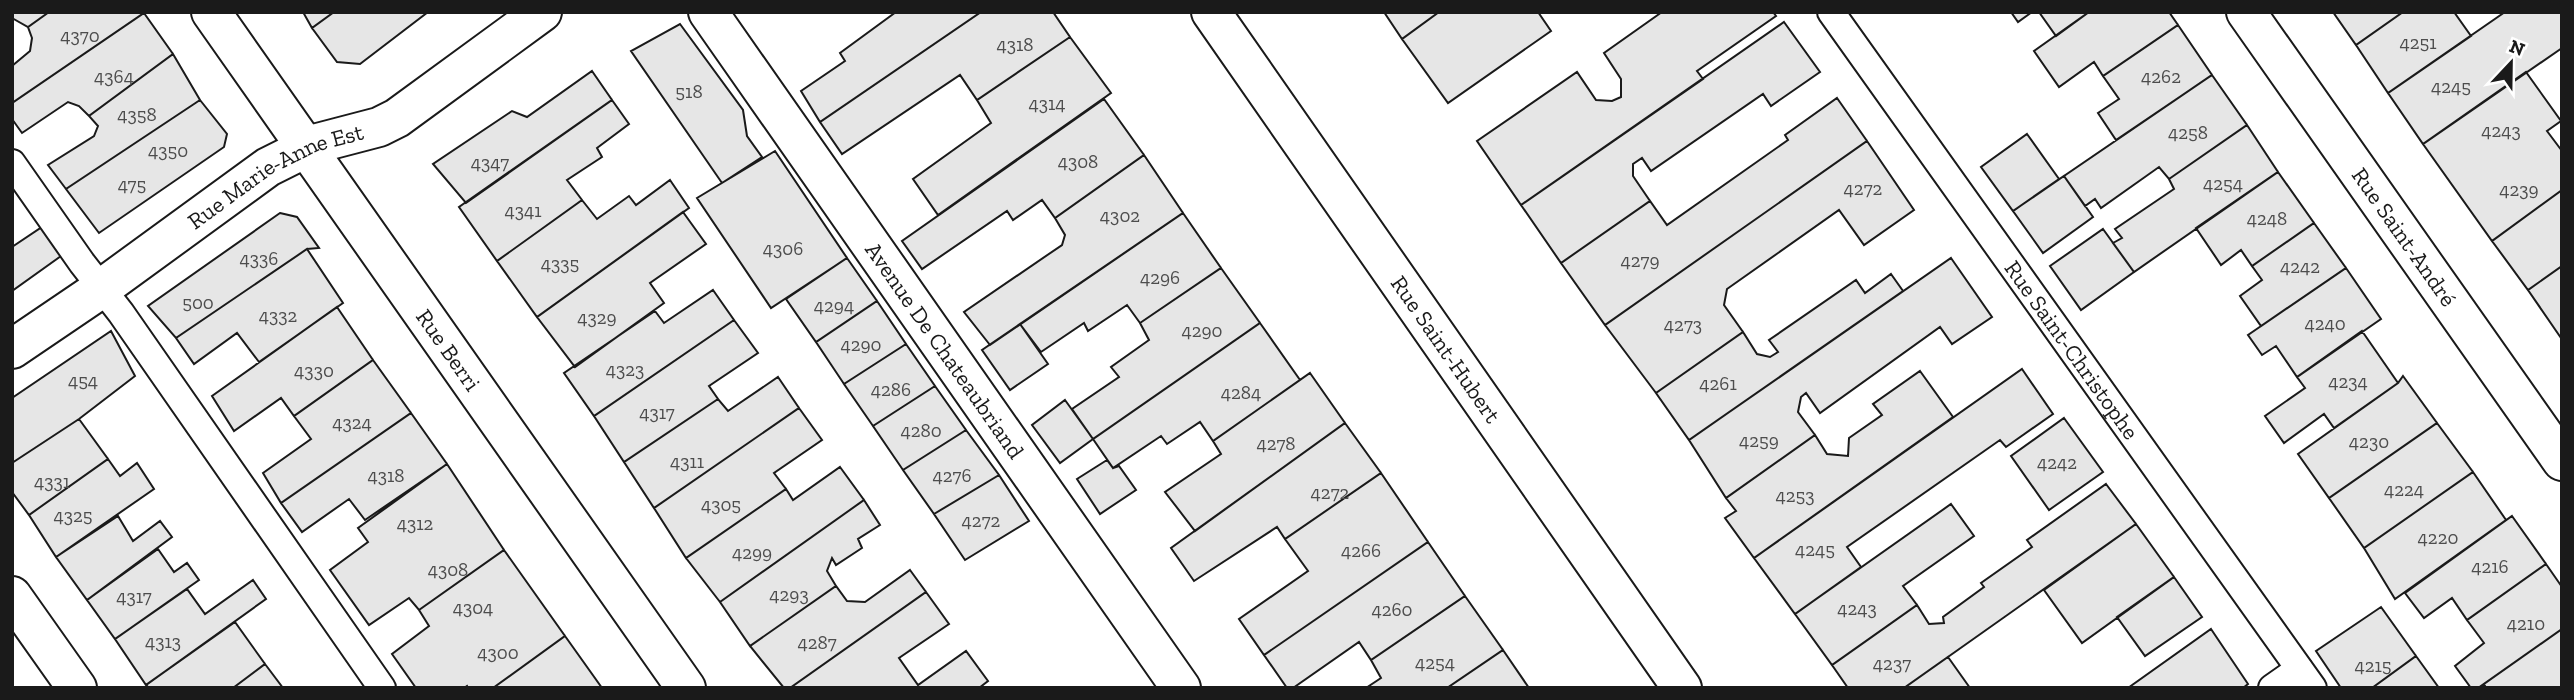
<svg xmlns="http://www.w3.org/2000/svg" width="2574" height="700" font-family="'Zilla Slab',serif">
<style>
.building{fill:#e6e6e6;stroke:#1a1a1a;stroke-width:2}
.lines{fill:none;stroke-linecap:round;stroke-linejoin:round}
.lane-casing{stroke:#1a1a1a;stroke-width:30}
.street-casing{stroke:#1a1a1a;stroke-width:42}
.secondary-casing{stroke:#1a1a1a;stroke-width:42}
.lane{stroke:#fff;stroke-width:26}
.street{stroke:#fff;stroke-width:38}
.secondary{stroke:#fff;stroke-width:38}
.labels{text-anchor:middle;dominant-baseline:central;stroke-width:5;stroke-linejoin:round;paint-order:stroke}
.number-label{font-size:19px;fill:#4d4d4d}
.street-label{font-size:23px;fill:#1a1a1a;stroke:#fff}
</style>
<rect width="100%" height="100%" fill="#fff"/>
<path class="building" d="M12 12H49L28 27 12 18Z
M49 12 144 13 12 103V66L30 51 32 38 28 27Z
M303 12H334L312 28Z
M334 12H428L360 64 337 62 312 28Z
M896 12H981L820 122 801 91 845 61 840 53Z
M981 12H1053L1070 37 977 100 960 75 842 154 820 122Z
M1384 12H1439L1402 39Z
M1439 12H1538L1551 31 1448 103 1402 39Z
M1662 12H1773L1776 16 1697 71 1703 79 1521 205 1477 141 1577 72 1596 100 1612 101 1621 97V79L1604 53Z
M2011 12H2032L2018 22Z
M2039 12H2089L2056 36Z
M2089 12H2169L2178 25 2103 76 2094 62 2059 87 2034 51Z
M2333 12H2403L2356 45Z
M2403 12H2454L2471 36 2388 93 2356 45Z
M2505 12H2562V48L2423 144 2388 93Z
M144 13 173 54 89 116 79 106 68 102 22 133 12 119V103Z
M1784 22 1820 72 1771 106 1763 94 1651 171 1642 158 1633 164V176L1650 201 1561 263 1521 205Z
M680 24 743 110 747 136 762 157 722 183 631 51Z
M2178 25 2212 75 2116 140 2098 113 2119 99 2103 76Z
M1070 37 1111 93 938 215 913 179 991 123 977 100Z
M173 54 200 100 66 189 48 165 94 136 98 126 89 116Z
M592 71 612 100 466 203 433 164 512 111 527 117Z
M2526 72 2561 121 2547 131 2562 151V190L2492 241 2423 144Z
M2212 75 2247 125 2169 179 2159 167 2101 208 2095 199 2085 206 2064 176Z
M1837 98 1867 141 1605 325 1561 263 1650 201 1667 225 1788 140 1785 135Z
M1104 99 1144 155 1055 218 1042 200 1013 220 1007 211 922 269 902 241Z
M200 100 227 134 224 147 99 233 66 189Z
M612 100 629 124 597 148 602 157 567 180 582 200 497 261 459 207Z
M2247 125 2278 172 2134 272 2113 243 2122 238 2115 229 2174 189 2169 179Z
M2027 134 2059 179 2013 211 1981 167Z
M1867 141 1914 210 1864 245 1839 210 1727 289 1724 305 1743 332 1656 393 1605 325Z
M775 151 847 258 771 308 697 198Z
M1144 155 1183 213 990 345 964 312 1062 245 1065 235 1055 218Z
M2278 172 2314 223 2252 266 2241 250 2221 265 2196 228Z
M2064 176 2093 217 2043 253 2013 211Z
M670 180 689 208 537 317 497 261 582 200 597 219 629 196 636 205Z
M2562 190V266L2528 290 2492 241Z
M683 212 706 244 650 283 664 303 575 367 537 317Z
M280 213 297 217 319 248 307 249 176 338 148 306Z
M1183 213 1221 268 1140 323 1127 305 1088 331 1084 323 1041 352 1020 324Z
M2314 223 2346 268 2261 326 2240 296 2262 280 2252 266Z
M42 227 61 256 12 291V247Z
M2103 229 2134 272 2081 310 2050 266Z
M307 249 343 303 259 362 237 333 194 364 176 338Z
M847 258 877 301 816 342 786 299Z
M1951 258 1992 317 1952 344 1940 327 1820 413 1806 393 1801 397 1798 412 1815 435 1726 498 1689 440Z
M2562 266V337L2561 338 2528 290Z
M1221 268 1260 323 1093 439 1072 409 1119 377 1111 367 1149 340 1140 323Z
M2346 268 2381 319 2297 377 2276 346 2262 355 2248 335Z
M1891 274 1903 291 1689 440 1656 393 1743 332 1757 354 1770 357 1778 352 1769 340 1856 280 1865 293Z
M713 290 734 320 594 416 564 373 655 311 664 323Z
M877 301 906 344 844 384 816 342Z
M337 307 373 360 294 416 281 398 234 431 212 396Z
M734 320 758 353 709 386 718 399 624 462 594 416Z
M1260 323 1300 380 1213 441 1200 422 1167 444 1161 436 1113 468 1093 439Z
M1020 324 1048 364 1010 390 982 350Z
M111 331 135 376 79 419 12 463V398Z
M2362 331 2398 383 2334 428 2324 414 2284 443 2265 416 2305 388 2297 377Z
M906 344 935 386 873 426 844 384Z
M373 360 411 413 281 503 263 473 311 439 294 416Z
M2022 369 2053 414 2006 447 2000 440 1847 547 1861 567 1795 614 1754 558Z
M1920 371 1953 417 1754 558 1725 518 1736 511 1726 498 1815 435 1827 454 1848 456 1849 438 1882 415 1873 404Z
M1310 373 1345 423 1195 531 1165 492 1221 454 1213 441Z
M2403 376 2437 423 2329 498 2298 454 2398 383Z
M778 377 799 408 654 508 624 462 718 399 728 411Z
M935 386 966 430 903 470 873 426Z
M1065 400 1093 439 1060 463 1032 425Z
M799 408 822 440 774 473 786 489 686 558 654 508Z
M411 413 447 464 365 520 349 499 302 532 281 503Z
M2064 418 2103 472 2049 510 2011 456Z
M79 419 108 459 29 515 12 492V463Z
M1345 423 1381 473 1285 539 1277 527 1194 581 1171 548Z
M2437 423 2473 472 2364 548 2329 498Z
M966 430 999 475 934 514 903 470Z
M108 459 120 476 137 463 154 489 56 557 29 515Z
M1107 460 1113 468 1119 466 1136 490 1100 514 1077 479Z
M447 464 504 550 419 610 409 598 369 625 330 570 368 542 358 528Z
M840 467 864 500 720 602 686 558 786 489 793 500Z
M2473 472 2506 520 2395 599 2364 548Z
M1381 473 1428 542 1264 655 1239 619 1308 571 1285 539Z
M999 475 1029 521 965 560 934 514Z
M2106 484 2136 524 1904 688H1848L1832 665 1917 605 1929 624 1944 623 1943 617 1984 587 1981 583 2032 547 2027 540Z
M864 500 880 525 858 539 862 548 836 565 832 558 827 571 836 586 750 646 720 602Z
M1951 504 1974 536 1903 586 1917 605 1832 665 1795 614Z
M118 516 133 541 160 521 172 537 87 600 56 557Z
M2512 516 2546 564 2467 620 2452 598 2424 618 2405 593Z
M2136 524 2174 577 2082 643 2044 590Z
M1428 542 1465 596 1371 660 1359 642 1293 688H1287L1264 655Z
M158 549 174 572 187 563 199 580 115 639 87 600Z
M504 550 565 636 493 688H468L467 686 464 688H416L392 654 429 626 419 610Z
M2546 564 2562 587V629L2478 688H2471L2455 666 2484 643 2467 620Z
M910 570 926 592 790 688H784L750 646 836 586 847 601 865 602Z
M2174 577 2202 617 2145 656 2117 617Z
M253 580 266 599 146 685 115 639 187 589 205 614Z
M926 592 949 624 899 658 918 685 966 651 988 681 979 688H790Z
M1465 596 1503 650 1447 688H1366L1381 678 1371 660Z
M2381 607 2416 656 2372 688H2341L2316 651Z
M235 622 265 664 233 688H149L146 685Z
M2211 629 2248 684 2243 688H2128Z
M2562 629V688H2486L2484 684Z
M565 636 602 688H493Z
M1503 650 1529 688H1447Z
M2416 656 2439 688H2372Z
M1948 657 1970 688H1904Z
M265 664 283 688H233Z"/>
<g class="lines">
<g class="lane-casing">
<g id="lane">
<path id="s1" d="M1831 12 2313 688"/>
<path d="M12 163 82 263 121 313 382 688"/>
<path d="M2272 688 2299 669"/>
</g>
</g>
<g class="street-casing">
<g id="street">
<path id="s2" d="M211 12 686 688"/>
<path id="s3" d="M708 12 1181 688"/>
<path id="s4" d="M2246 12 2562 461"/>
<path id="s5" d="M12 349 102 288 268 167 314 144 379 127 397 118 542 12"/>
<path d="M12 596 77 688"/>
</g>
</g>
<g class="secondary-casing">
<g id="secondary">
<path id="s6" d="M1211 12 1682 688"/>
</g>
</g>
<use href="#lane" class="lane"/>
<use href="#street" class="street"/>
<use href="#secondary" class="secondary"/>
</g>
<g class="labels">
<g class="number-label">
<text x="80" y="35">4370</text>
<text x="2418" y="42">4251</text>
<text x="1015" y="44">4318</text>
<text x="114" y="76">4364</text>
<text x="2161" y="76">4262</text>
<text x="2451" y="86">4245</text>
<text x="689" y="91">518</text>
<text x="1047" y="103">4314</text>
<text x="137" y="114">4358</text>
<text x="2501" y="130">4243</text>
<text x="2188" y="132">4258</text>
<text x="168" y="150">4350</text>
<text x="1078" y="161">4308</text>
<text x="490" y="162">4347</text>
<text x="2223" y="183">4254</text>
<text x="132" y="184">475</text>
<text x="1863" y="188">4272</text>
<text x="2519" y="189">4239</text>
<text x="523" y="210">4341</text>
<text x="1120" y="215">4302</text>
<text x="2267" y="218">4248</text>
<text x="783" y="248">4306</text>
<text x="259" y="258">4336</text>
<text x="1640" y="260">4279</text>
<text x="560" y="263">4335</text>
<text x="2300" y="266">4242</text>
<text x="1160" y="277">4296</text>
<text x="198" y="302">500</text>
<text x="834" y="305">4294</text>
<text x="278" y="315">4332</text>
<text x="597" y="317">4329</text>
<text x="2325" y="323">4240</text>
<text x="1683" y="324">4273</text>
<text x="1202" y="330">4290</text>
<text x="861" y="344">4290</text>
<text x="625" y="369">4323</text>
<text x="314" y="370">4330</text>
<text x="83" y="380">454</text>
<text x="2348" y="381">4234</text>
<text x="1718" y="383">4261</text>
<text x="891" y="389">4286</text>
<text x="1241" y="392">4284</text>
<text x="657" y="412">4317</text>
<text x="352" y="422">4324</text>
<text x="921" y="430">4280</text>
<text x="1759" y="440">4259</text>
<text x="2369" y="441">4230</text>
<text x="1276" y="443">4278</text>
<text x="687" y="461">4311</text>
<text x="2057" y="462">4242</text>
<text x="386" y="475">4318</text>
<text x="952" y="475">4276</text>
<text x="52" y="481">4331</text>
<text x="2404" y="489">4224</text>
<text x="1330" y="492">4272</text>
<text x="1795" y="495">4253</text>
<text x="721" y="504">4305</text>
<text x="73" y="515">4325</text>
<text x="981" y="520">4272</text>
<text x="415" y="523">4312</text>
<text x="2438" y="537">4220</text>
<text x="1815" y="549">4245</text>
<text x="1361" y="550">4266</text>
<text x="752" y="552">4299</text>
<text x="2490" y="566">4216</text>
<text x="448" y="569">4308</text>
<text x="789" y="594">4293</text>
<text x="134" y="596">4317</text>
<text x="473" y="607">4304</text>
<text x="1857" y="608">4243</text>
<text x="1392" y="609">4260</text>
<text x="2526" y="623">4210</text>
<text x="163" y="641">4313</text>
<text x="817" y="642">4287</text>
<text x="498" y="652">4300</text>
<text x="1435" y="662">4254</text>
<text x="1892" y="663">4237</text>
<text x="2373" y="665">4215</text>
</g>
<g class="street-label">
<text stroke="none"><textPath href="#s5" startOffset="317">Rue Marie-Anne Est</textPath></text>
<text stroke="none"><textPath href="#s4" startOffset="275">Rue Saint-André</textPath></text>
<text stroke="none"><textPath href="#s2" startOffset="413">Rue Berri</textPath></text>
<text stroke="none"><textPath href="#s3" startOffset="413">Avenue De Chateaubriand</textPath></text>
<text stroke="none"><textPath href="#s6" startOffset="411">Rue Saint-Hubert</textPath></text>
<text stroke="none"><textPath href="#s1" startOffset="415">Rue Saint-Christophe</textPath></text>
</g>
</g>
<rect width="2574" height="700" fill="none" stroke="#1a1a1a" stroke-width="28"/>
<g transform="translate(2511 63) rotate(22)" stroke="#ffffff" stroke-width="5" paint-order="stroke">
<path d="M0-5L12 26L0 18L-12 26Z" fill="#1a1a1a"/>
<text y="-10" font-size="19" font-weight="bold" text-anchor="middle" fill="#1a1a1a">N</text>
</g>
</svg>
